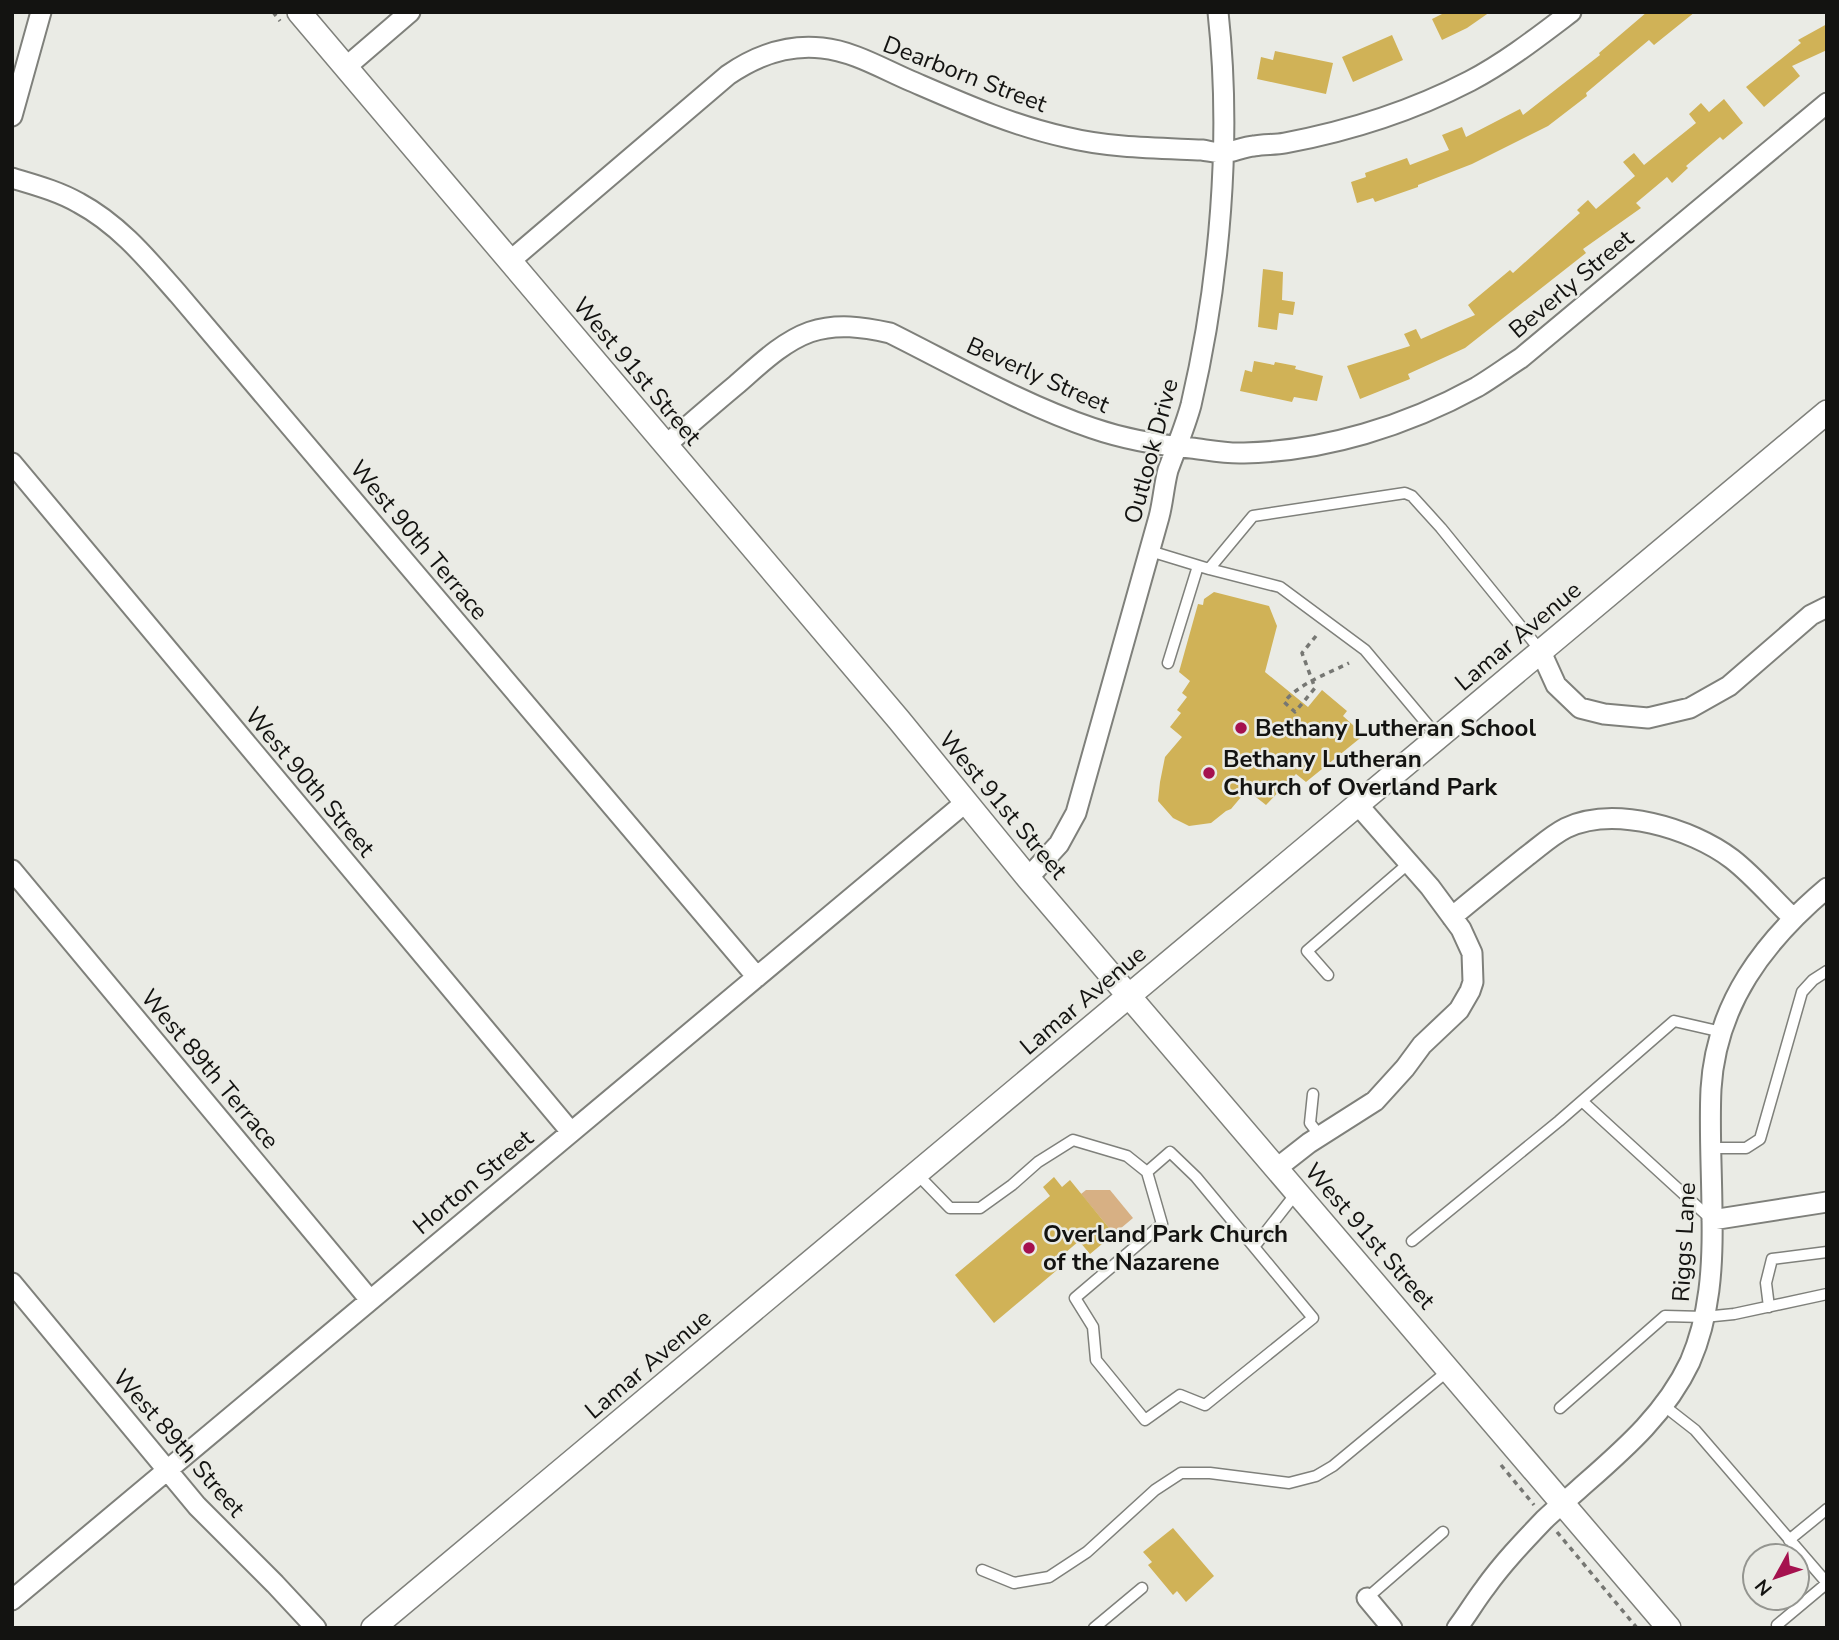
<svg xmlns="http://www.w3.org/2000/svg" width="1839" height="1640" font-family="'Nunito Sans',sans-serif">
<style>
.green{fill:#d7b084}
.building{fill:#d0b257}
.lines{fill:none;stroke-linecap:round;stroke-linejoin:round}
.service-casing{stroke:#7f807b;stroke-width:13}
.minor-casing{stroke:#7f807b;stroke-width:23}
.tertiary-casing{stroke:#7f807b;stroke-width:26}
.path{stroke:#767773;stroke-width:3.5;stroke-dasharray:5 5;stroke-linecap:butt}
.service{stroke:#fff;stroke-width:10}
.minor{stroke:#fff;stroke-width:19}
.tertiary{stroke:#fff;stroke-width:23}
.poi-dot{fill:#a5114e;stroke:#eaebe5;stroke-width:2.5}
.labels{text-anchor:middle;dominant-baseline:central;stroke-width:5;stroke-linejoin:round;paint-order:stroke}
.street-label{font-size:24px;fill:#131311;stroke:#eaebe5}
.poi-label{font-size:24px;font-weight:bold;fill:#131311;stroke:#eaebe5;text-anchor:start}
</style>
<rect width="100%" height="100%" fill="#eaebe5"/>
<path class="green" d="M1086 1190H1110L1133 1218 1114 1234 1081 1194Z"/>
<path class="building" d="M1446 12H1490L1467 28 1442 40 1432 19Z
M1647 12H1695L1654 45 1649 40 1586 93 1587 96 1548 126 1472 164 1418 185V187L1375 202 1373 198 1357 203 1351 182 1366 177 1365 173 1407 158 1410 165 1449 150 1442 135 1462 127 1466 137 1520 109 1523 115 1600 55 1599 53Z
M1827 24V50L1792 66 1800 76 1764 107 1746 87 1801 43 1798 40Z
M1392 35 1403 60 1353 82 1342 57Z
M1275 51 1333 63 1326 94 1257 79 1261 57 1273 60Z
M1724 99 1743 123 1723 140 1720 137 1686 166 1688 168 1672 183 1667 177 1636 203 1641 208 1583 249 1586 253 1465 348 1408 374 1410 379 1360 399 1347 366 1410 346 1404 334 1416 329 1421 339 1475 315 1468 305 1510 270 1513 273 1580 213 1577 210 1588 200 1596 209 1635 176 1623 162 1634 153 1644 165 1696 123 1689 114 1701 103 1709 112Z
M1263 269 1283 272 1282 300 1295 302 1293 315 1279 313 1277 330 1258 327Z
M1254 361 1274 365 1275 362 1296 366 1295 369 1323 376 1317 401 1294 397 1292 402 1240 391 1245 370 1252 372Z
M1214 592 1269 606 1277 626 1265 672 1308 707 1322 690 1347 711 1343 716 1364 735 1306 782 1296 774 1266 805 1247 790 1231 809 1226 811 1211 823 1189 826 1173 818 1158 801 1160 782 1165 757 1182 737 1170 727 1181 713 1177 710 1187 697 1182 693 1190 681 1179 672 1198 604 1203 605 1204 599Z
M1054 1177 1062 1187 1070 1180 1114 1234 1090 1254 1079 1241 1058 1259 1063 1265 994 1323 955 1275 1050 1196 1043 1187Z
M1173 1528 1214 1576 1186 1602 1177 1591 1173 1595 1148 1565 1152 1562 1143 1552Z"/>
<g class="lines">
<g class="service-casing">
<path id="service" d="M1150 551 1209 569 1253 516 1405 493 1412 496 1441 528 1540 650
M1209 569 1280 587 1365 650 1438 737
M1168 663 1198 566
M1328 975 1307 951 1409 863
M1313 1094 1310 1123 1320 1136
M1582 1101 1712 1220
M1712 1148H1746L1760 1139 1802 992 1813 980 1827 971
M917 1174 950 1208H980L1012 1185 1038 1162 1073 1140 1127 1156 1147 1172 1170 1152 1196 1177 1313 1318 1205 1405 1180 1395 1145 1420 1096 1360 1093 1327 1075 1298 1162 1224 1147 1172
M1412 1241 1559 1121 1674 1021 1722 1032
M1254 1247 1297 1192
M1769 1307 1766 1283 1772 1259 1827 1252
M1663 1405 1695 1430 1827 1583
M1560 1408 1665 1316 1704 1317 1734 1314 1827 1294
M1789 1540 1827 1509
M982 1570 1014 1583 1049 1577 1087 1552 1155 1490 1181 1473H1210L1289 1483 1316 1476 1333 1466 1449 1370
M1367 1598 1443 1532
M1777 1625 1826 1584
M1094 1628 1142 1588"/>
</g>
<g class="minor-casing">
<path id="minor" d="M346 67 410 12
M12 116 41 12
M12 178C35 185 58 191 79 203 120 225 149 261 179 295L757 977
M510 261 728 75C757 55 787 44 822 48 853 51 883 69 911 81 962 103 1011 125 1065 137 1110 148 1156 148 1202 150 1209 151 1216 153 1223 153 1233 152 1243 147 1254 146 1264 144 1275 145 1285 143 1349 131 1412 111 1470 81 1506 62 1538 37 1571 12
M666 445C689 425 712 405 736 385 758 366 782 342 810 332 837 323 863 327 890 333 956 366 1022 404 1092 428 1124 439 1157 445 1191 448 1208 450 1226 454 1244 453 1325 451 1406 426 1477 387 1492 378 1507 367 1521 358L1827 103
M12 463 571 1132
M1541 652 1556 685 1580 708 1604 714 1648 718 1690 708 1729 686 1811 615 1827 607
M12 870 370 1300
M1028 878 1059 844 1076 813 1159 517C1163 502 1164 485 1168 470 1176 448 1185 427 1191 405 1220 281 1232 139 1218 12
M1452 917C1477 896 1502 876 1527 856 1539 847 1552 835 1566 828 1614 805 1691 828 1732 859 1754 876 1773 899 1793 918
M1277 1168 1309 1143 1375 1101 1405 1068 1422 1045 1459 1010 1470 991 1473 982 1472 953 1461 929 1430 887 1358 805
M1712 1220 1827 1202
M12 1283 197 1506 275 1584 316 1628
M1367 1598 1392 1628
M12 1600 966 802
M1457 1628C1467 1615 1475 1601 1485 1588 1502 1564 1523 1542 1544 1520 1555 1509 1568 1499 1579 1489 1622 1451 1665 1415 1690 1362 1710 1316 1713 1266 1712 1216 1712 1174 1709 1131 1711 1089 1716 1004 1764 941 1827 888"/>
</g>
<g class="tertiary-casing">
<path id="tertiary" d="M299 12 899 720 1028 878 1669 1628
M373 1628 1827 412"/>
</g>
<path class="path" d="M273 12 280 21
M1316 636 1302 653 1315 688 1295 712 1284 702C1300 683 1327 674 1349 663
M1501 1465 1534 1505
M1557 1532 1637 1628"/>
<use href="#service" class="service"/>
<use href="#minor" class="minor"/>
<use href="#tertiary" class="tertiary"/>
</g>
<g class="poi-dot">
<circle cx="1241" cy="728" r="7"/>
<circle cx="1209" cy="773" r="7"/>
<circle cx="1029" cy="1248" r="7"/>
</g>
<g class="labels">
<g class="street-label">
<text transform="translate(965 74) rotate(21)">Dearborn Street</text>
<text transform="translate(1571 284) rotate(-40)">Beverly Street</text>
<text transform="translate(637 371) rotate(50)">West 91st Street</text>
<text transform="translate(1038 375) rotate(24)">Beverly Street</text>
<text transform="translate(1151 451) rotate(-75)">Outlook Drive</text>
<text transform="translate(419 540) rotate(50)">West 90th Terrace</text>
<text transform="translate(1518 636) rotate(-40)">Lamar Avenue</text>
<text transform="translate(310 782) rotate(50)">West 90th Street</text>
<text transform="translate(1003 805) rotate(50)">West 91st Street</text>
<text transform="translate(1083 1000) rotate(-40)">Lamar Avenue</text>
<text transform="translate(210 1069) rotate(50)">West 89th Terrace</text>
<text transform="translate(473 1182) rotate(-40)">Horton Street</text>
<text transform="translate(1370 1236) rotate(49)">West 91st Street</text>
<text transform="translate(1684 1242) rotate(-87)">Riggs Lane</text>
<text transform="translate(648 1364) rotate(-40)">Lamar Avenue</text>
<text transform="translate(179 1443) rotate(49)">West 89th Street</text>
</g>
<g class="poi-label">
<text x="1255" y="728">Bethany Lutheran School</text>
<text x="1223" y="759">Bethany Lutheran<tspan x="1223" dy="28">Church of Overland Park</tspan></text>
<text x="1043" y="1234">Overland Park Church<tspan x="1043" dy="28">of the Nazarene</tspan></text>
</g>
</g>
<rect width="1839" height="1640" fill="none" stroke="#131311" stroke-width="28"/>
<g transform="translate(1776 1577) rotate(230)"><circle r="33" fill="#eaebe5" stroke="#949590" stroke-width="2"/>
<path d="M0-5L12 26L0 18L-12 26Z" fill="#a5114e"/>
<text y="-10" font-size="19" font-weight="bold" text-anchor="middle" fill="#131311">N</text>
</g>
</svg>
